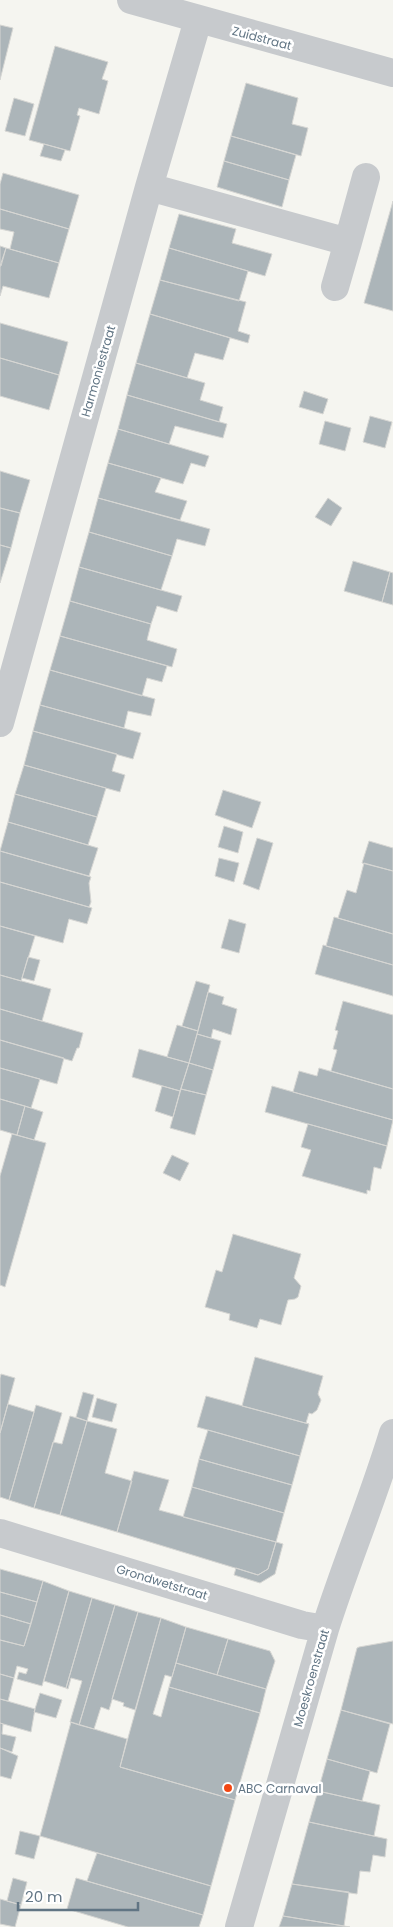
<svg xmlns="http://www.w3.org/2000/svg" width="393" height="1927" font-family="Poppins,sans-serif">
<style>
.building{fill:#acb5b9;stroke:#d6d6d3}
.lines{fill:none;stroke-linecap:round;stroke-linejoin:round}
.minor{stroke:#c7cacd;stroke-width:28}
.poi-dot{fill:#f34713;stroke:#fff;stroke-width:2}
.labels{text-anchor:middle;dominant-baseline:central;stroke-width:5;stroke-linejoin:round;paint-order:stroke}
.street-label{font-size:12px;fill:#617584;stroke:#fff}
.poi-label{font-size:12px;fill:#617584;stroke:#fff;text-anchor:start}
</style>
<rect width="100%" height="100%" fill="#f5f5f0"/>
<path class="building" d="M0 25 13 28 0 80Z
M55 46 108 62 102 79 108 81 99 114 79 108 77 115 80 116 70 151 29 140Z
M246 83 298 98 292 124 308 128 301 156 231 136Z
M14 98 34 104 25 136 5 131Z
M231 136 296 155 289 180 224 161Z
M44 144 65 150 61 161 40 156Z
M224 161 289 180 282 207 217 187Z
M3 173 79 195 69 229 0 209V184Z
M393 201V311L364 303Z
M0 209 69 229 59 263 10 249 14 232 0 229Z
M179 214 236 229 232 243 272 254 265 276 169 248Z
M0 246 6 248 1 266H0Z
M6 248 59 263 49 298 3 286 0 296V266Z
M169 248 248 271 239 301 160 280Z
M160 280 246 302 238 331 250 335 248 343 150 314Z
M150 314 230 338 223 360 195 353 187 378 136 363Z
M0 323 68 342 59 375 0 358Z
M0 358 59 375 49 410 0 396Z
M136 363 205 383 200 400 223 407 219 422 127 395Z
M304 391 328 399 323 414 299 407Z
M127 395 227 424 223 438 175 426 169 444 118 429Z
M370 416 392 422 385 448 363 442Z
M325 421 351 428 345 451 319 444Z
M118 429 209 456 205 467 191 463 183 484 108 463Z
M108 463 161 478 155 492 187 501 180 520 98 498Z
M0 471 30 480 20 513 0 508Z
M98 498 210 529 205 546 177 539 172 556 89 532Z
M328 498 342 508 331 526 315 517Z
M0 508 20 513 11 548 0 545Z
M89 532 172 556 161 590 79 567Z
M0 545 11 548 0 583Z
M353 561 390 572 382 602 344 591Z
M79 567 182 596 177 612 157 606 151 624 70 601Z
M390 572 393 573V605L382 602Z
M70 601 151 624 147 640 177 649 172 667 60 636Z
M60 636 167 666 162 682 147 678 142 696 50 670Z
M50 670 155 699 151 716 128 711 124 728 40 705Z
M40 705 141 733 133 759 33 731Z
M33 731 117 754 112 771 125 775 120 792 24 765Z
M24 765 106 788 97 817 15 794Z
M223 790 261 802 252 828 215 815Z
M15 794 97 817 88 845 8 822Z
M8 822 98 848 89 876 0 851Z
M224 826 243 832 238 853 218 847Z
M257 838 273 843 259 890 243 884Z
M369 841 393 848V871L362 863Z
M0 851 91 877 89 883 91 902 89 907 0 882Z
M219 858 239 863 234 882 215 876Z
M364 863 393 871V934L338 918 347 890 356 893Z
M0 882 92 908 87 924 69 919 63 943 0 926Z
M334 917 393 934V965L326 946Z
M229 919 246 924 239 953 221 948Z
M0 926 35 936 21 981 0 975Z
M323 945 393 965V996L315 974Z
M28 957 40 960 34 981 22 978Z
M0 975 51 989 42 1021 0 1009Z
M196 981 210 985 198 1031 182 1026Z
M208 992 224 997 222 1004 237 1009 231 1035 213 1029 211 1038 197 1034Z
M343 1001 393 1015V1089L331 1071 337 1050 333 1049 338 1031 335 1030Z
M0 1009 83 1033 79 1048H77L72 1061 0 1040Z
M177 1025 198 1031 189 1063 167 1057Z
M197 1034 221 1041 213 1070 189 1063Z
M0 1040 64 1058 57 1084 0 1068Z
M139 1049 189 1063 180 1091 132 1077Z
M189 1063 213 1070 206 1095 181 1089Z
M0 1068 40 1079 31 1108 0 1099Z
M319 1068 393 1089V1120L293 1092 299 1071 317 1076Z
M162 1086 180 1091 173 1117 155 1111Z
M272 1086 393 1120 387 1146 265 1112Z
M181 1089 206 1095 195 1135 170 1128Z
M0 1099 25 1106 17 1135 0 1130Z
M25 1106 43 1112 34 1140 17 1135Z
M308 1124 387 1146 381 1169 374 1167 370 1191 367 1190V1194L302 1176 311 1150 301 1147Z
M12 1134 46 1143 5 1287 0 1285V1176Z
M172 1155 189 1163 180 1181 163 1173Z
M233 1234 301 1254 294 1278 301 1286 298 1297 295 1299 288 1300 281 1325 260 1319 257 1328 229 1320 230 1314 205 1307 216 1270 222 1272Z
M255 1357 323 1376 318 1394 321 1400 317 1410 312 1414 309 1413 306 1423 309 1424 242 1406Z
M1 1374 15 1378 0 1433V1378Z
M83 1392 94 1395 87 1421 76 1417Z
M206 1396 309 1424 300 1456 197 1427Z
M97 1398 117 1404 112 1422 92 1417Z
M8 1404 34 1412 9 1500 0 1497V1433Z
M36 1405 62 1413 34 1508 9 1500Z
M70 1416 87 1421 60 1515 34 1508 53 1442 62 1444Z
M87 1421 117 1429 105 1473 132 1481 117 1532 60 1515Z
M208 1430 300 1456 292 1485 199 1459Z
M199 1459 292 1485 284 1513 192 1487Z
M134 1471 169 1480 159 1510 276 1542 268 1569 258 1575 117 1532Z
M192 1487 284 1513 276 1542 183 1517Z
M276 1542 283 1544 275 1574 260 1583 234 1575 236 1568 258 1575 268 1569Z
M0 1569 43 1581 37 1602 0 1592Z
M43 1581 69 1591 42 1686 17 1679 19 1672 26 1674 28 1669 17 1666 14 1678 0 1674V1640L24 1646Z
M69 1591 92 1598 66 1688 44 1681Z
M0 1592 37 1602 31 1624 0 1615Z
M92 1598 115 1605 79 1725 70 1722 82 1681 71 1678 68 1689 66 1688Z
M115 1605 138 1612 109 1710 101 1707 94 1729 79 1725Z
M138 1612 161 1618 135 1710 123 1706 124 1703 112 1699Z
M0 1615 31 1624 24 1646 0 1640Z
M161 1618 186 1627 172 1677 165 1675 153 1714 161 1717 169 1687 260 1713 235 1800 120 1767Z
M186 1627 228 1639 217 1675 176 1663Z
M228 1639 270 1651 275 1661 266 1689 217 1675Z
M393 1641V1724L341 1710 357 1648 359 1647Z
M176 1663 266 1689 260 1713 169 1687Z
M0 1674 14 1678 8 1701 0 1699Z
M40 1693 62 1700 56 1718 34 1712Z
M0 1699 35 1709 31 1732 0 1723Z
M341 1710 390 1724 377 1773 327 1759Z
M71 1722 127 1739 120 1767 235 1800 211 1886 40 1836Z
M0 1723 3 1724 2 1734 16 1737 12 1752 0 1748Z
M0 1748 18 1756 11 1779 0 1776Z
M327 1759 370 1771 362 1801 318 1791Z
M318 1791 380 1805 374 1836 309 1822Z
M309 1822 387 1839 385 1857 373 1855 370 1872 360 1871 357 1894 292 1884Z
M20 1831 40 1836 34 1859 15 1854Z
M97 1853 211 1886 203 1915 87 1881Z
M13 1878 27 1882 21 1905 7 1901Z
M76 1878 203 1915 199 1927H128L67 1909Z
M292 1884 349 1892 344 1926 283 1916Z
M0 1899 21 1905 15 1927 0 1924Z
M283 1916 344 1926 350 1927H279Z"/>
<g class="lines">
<path class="minor" d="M131 0 393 73
M149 187 348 242 335 287
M348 242 366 177
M0 723 149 187 198 20
M0 1533 302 1625 325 1629
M239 1927 325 1629C346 1563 373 1499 393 1433"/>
</g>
<circle class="poi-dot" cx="228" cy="1788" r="5"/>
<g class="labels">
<g class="street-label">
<text transform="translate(262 38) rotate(15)">Zuidstraat</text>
<text transform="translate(98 371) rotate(-74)">Harmoniestraat</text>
<text transform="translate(162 1582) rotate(17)">Grondwetstraat</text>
<text transform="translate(311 1678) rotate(-74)">Moeskroenstraat</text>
</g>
<g class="poi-label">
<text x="238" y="1788">ABC Carnaval</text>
</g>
</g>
<path d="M18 1902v8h120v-8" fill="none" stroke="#617584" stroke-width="2.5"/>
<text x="25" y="1902" font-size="15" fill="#617584" stroke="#ffffff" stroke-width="4" paint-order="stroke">20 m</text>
</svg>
